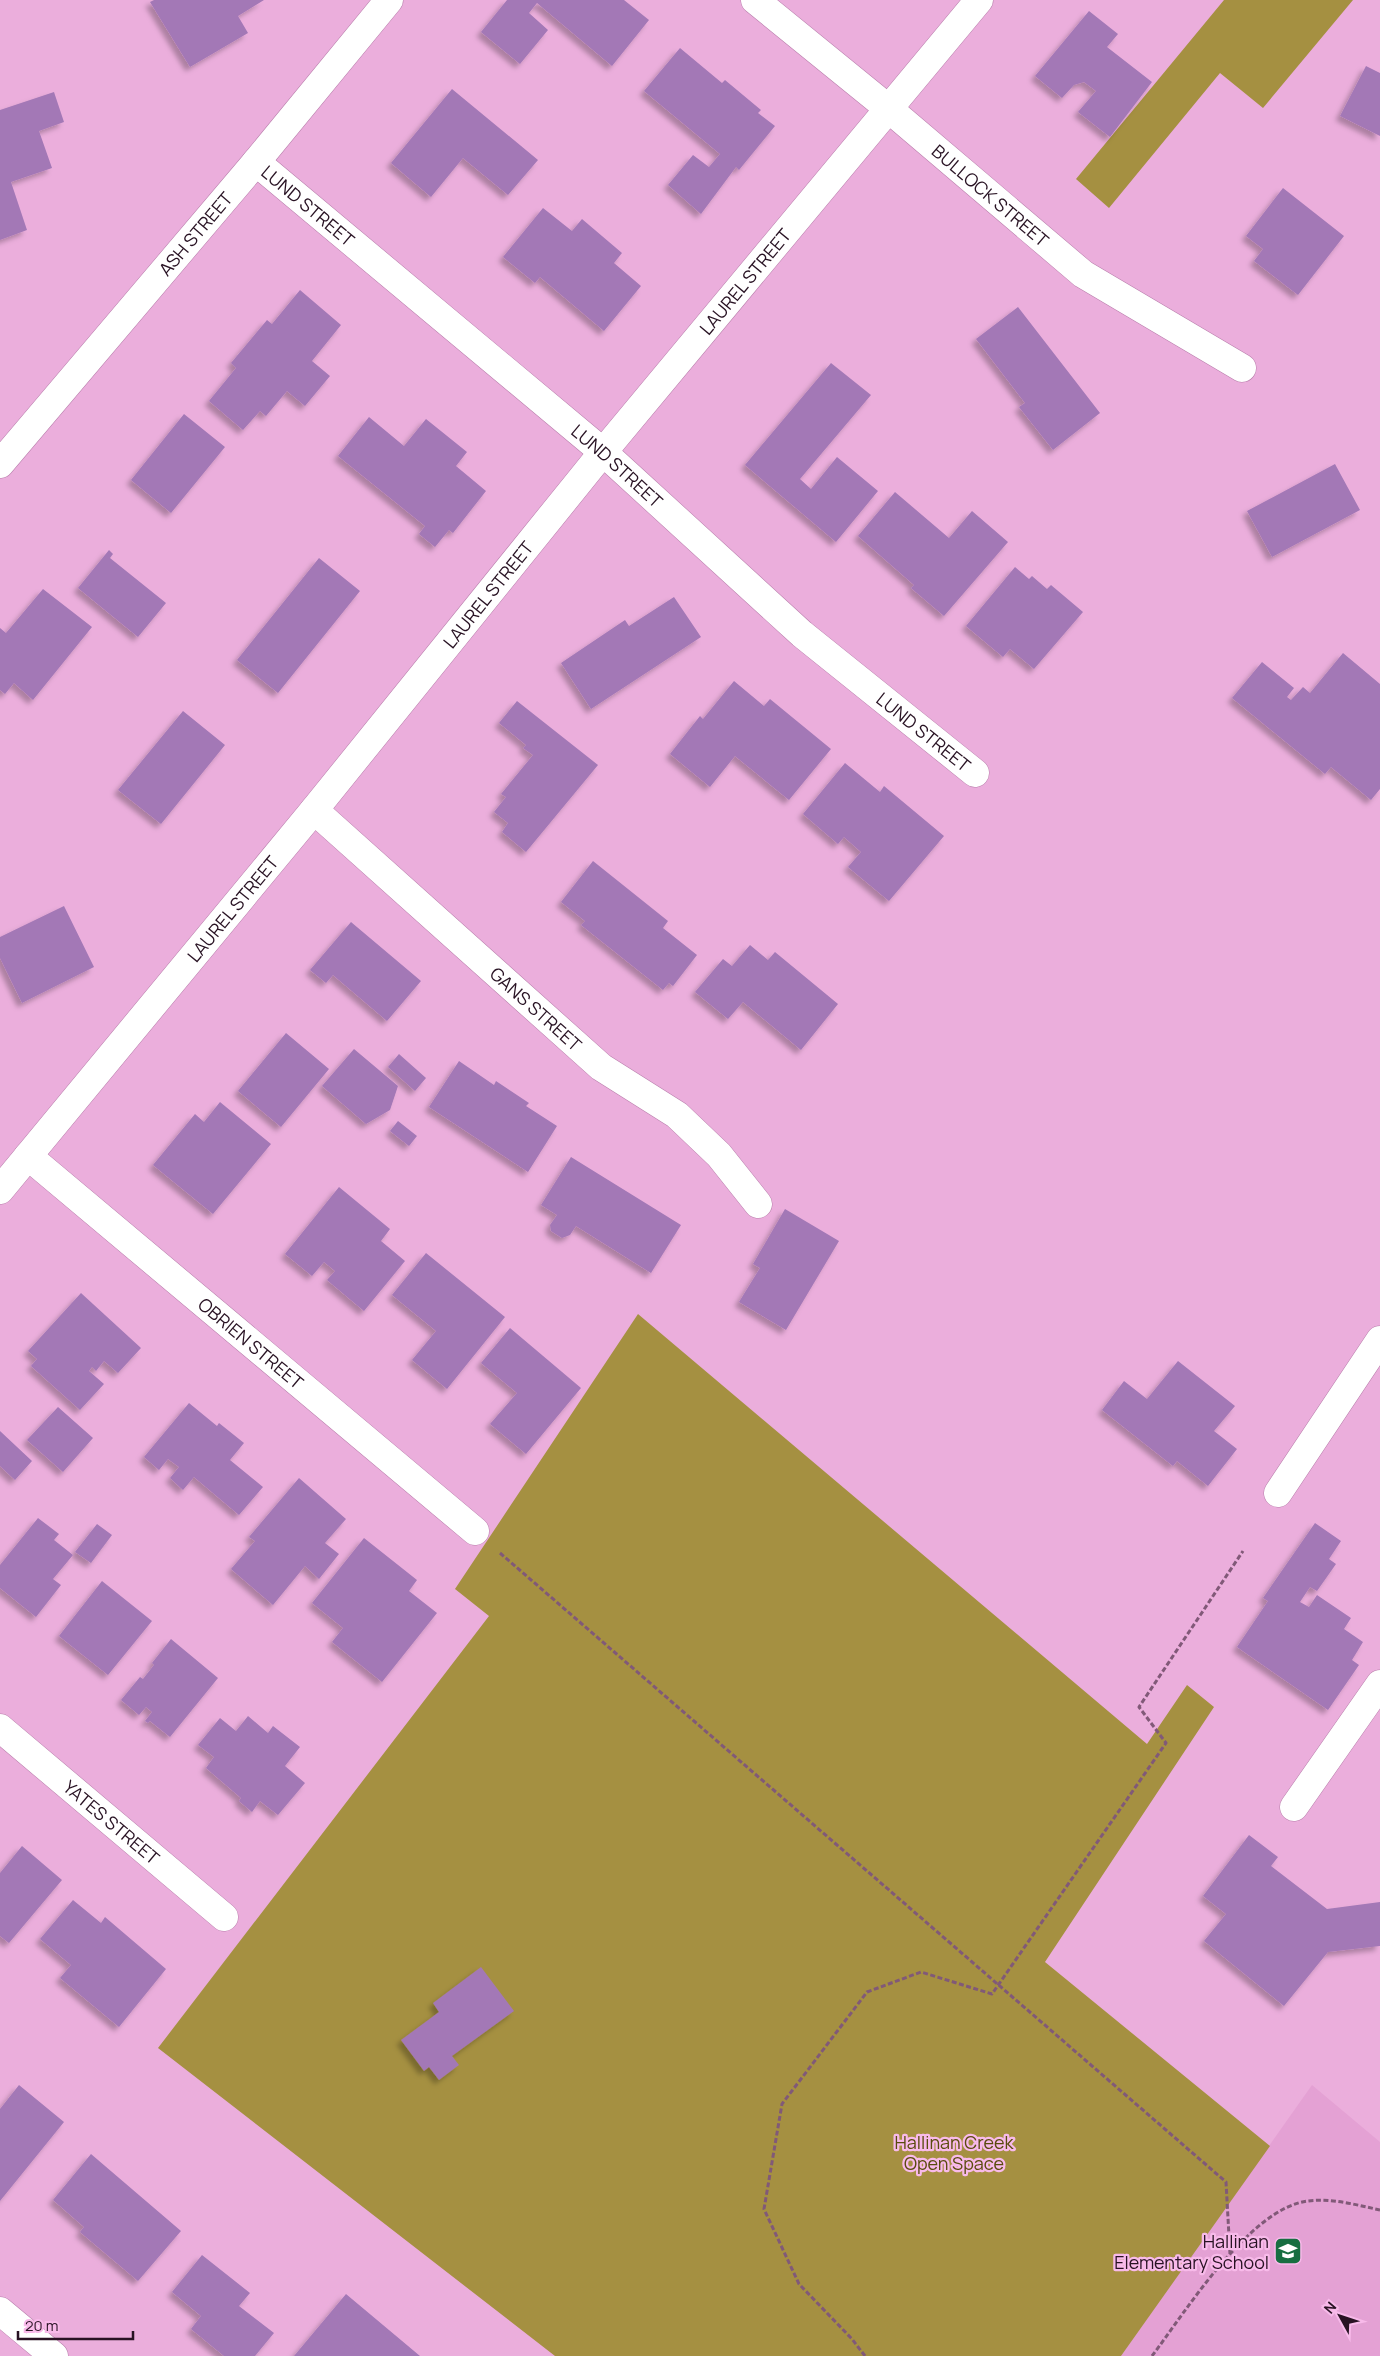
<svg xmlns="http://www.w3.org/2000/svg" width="1380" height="2356" font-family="Manrope,sans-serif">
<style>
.built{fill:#e4a1d4}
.forest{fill:#a59041}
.building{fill:#a378b6;filter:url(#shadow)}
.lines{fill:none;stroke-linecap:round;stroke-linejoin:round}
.minor-casing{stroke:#b97fac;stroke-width:29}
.path{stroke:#815978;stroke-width:3;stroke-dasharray:5 2.5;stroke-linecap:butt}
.minor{stroke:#fff;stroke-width:28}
.labels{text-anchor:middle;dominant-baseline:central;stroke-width:4.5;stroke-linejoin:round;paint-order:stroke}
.street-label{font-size:18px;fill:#281223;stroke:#f8baea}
.park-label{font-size:18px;fill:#594b0d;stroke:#f8baea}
.poi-label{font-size:18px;fill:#281223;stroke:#f8baea;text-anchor:end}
</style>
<defs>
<filter id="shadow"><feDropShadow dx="-4.5" dy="4.5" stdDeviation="2.5" flood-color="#0004"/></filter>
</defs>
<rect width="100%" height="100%" fill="#ebaedc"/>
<path class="built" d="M1312 2085 1380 2142V2356H1121Z"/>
<path class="forest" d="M1224 0H1353L1263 108 1220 73 1109 208 1076 179Z
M638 1314 1147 1744 1187 1685 1214 1707 1045 1962 1270 2146 1121 2356H555L158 2048 489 1616 455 1589Z"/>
<path class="building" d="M154 0H264L238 16 248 33 190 67 150 2Z
M507 0H624L649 20 612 66 537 3 529 13 548 30 520 64 481 32Z
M1089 11 1118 34 1107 47 1152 82 1110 137 1078 112 1096 91 1084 82 1074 85 1062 98 1035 76Z
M680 48 722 83 725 80 761 110 758 113 775 126 739 170 736 167 701 214 668 185 693 155 709 167 720 154 644 91Z
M1366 66 1380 73V136L1340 116Z
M452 89 538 160 508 195 463 158 431 197 391 163Z
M54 92 64 122 39 131 52 168 11 182 27 230 0 240V110Z
M1283 188 1344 236 1298 295 1254 261 1263 249 1246 236Z
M543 208 572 231 582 219 622 253 614 263 641 286 604 331 540 277 535 283 503 257Z
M300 290 341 325 312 361 330 376 305 406 287 391 266 416 260 411 243 430 209 401 236 368 231 363 267 320 272 324Z
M1018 307 1100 413 1053 450 1019 407 1025 403 976 339Z
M831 363 871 395 800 479 811 489 837 457 878 491 836 542 745 465Z
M184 414 225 447 171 513 131 480Z
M369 417 404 446 426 419 467 452 456 466 486 491 453 533 449 530 435 547 419 534 425 526 338 456Z
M1335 464 1360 510 1272 557 1247 511Z
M895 492 949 538 972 511 1008 542 944 616 911 588 914 585 858 536Z
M109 550 113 554 110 558 166 603 138 637 78 588Z
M319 558 360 591 278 693 237 660Z
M1015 567 1029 579 1032 576 1047 589 1051 585 1083 612 1034 669 1010 649 1003 657 966 626Z
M43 589 92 627 33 700 14 683 5 694 0 690V628L6 633Z
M674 597 701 637 591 709 561 663 625 620 629 626Z
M1343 653 1380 684V789L1371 800 1331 767 1325 774 1232 698 1262 662 1294 688 1287 697 1291 700 1303 687 1310 693Z
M734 681 764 706 770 699 831 749 789 800 735 756 710 787 670 754 700 716 703 719Z
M517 701 598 765 526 852 502 832 508 823 494 812 506 797 501 794 533 755 523 748 526 745 499 723Z
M183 711 225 745 161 824 118 790Z
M845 763 880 792 884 786 944 836 889 901 848 867 861 852 844 837 838 844 803 814Z
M593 861 668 921 663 928 697 955 673 986 669 983 663 990 581 925 585 921 561 902Z
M64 906 94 967 22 1003 0 958V937Z
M351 922 421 981 387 1021 333 975 326 983 310 970Z
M750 945 768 960 775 952 838 1004 801 1050 743 1002 728 1019 695 992 723 959 732 966Z
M286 1033 329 1069 281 1127 238 1091Z
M354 1049 398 1086 390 1110 366 1124 322 1086Z
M399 1054 426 1078 415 1091 388 1067Z
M459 1061 494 1085 496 1081 529 1103 526 1106 557 1126 528 1172 429 1107Z
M220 1102 271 1144 213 1214 153 1165 195 1114 204 1122Z
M398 1121 417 1136 409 1146 390 1131Z
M571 1157 681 1225 651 1273 576 1226 570 1235 562 1238 551 1231 550 1225 557 1215 541 1205Z
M339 1187 390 1229 381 1241 405 1261 364 1311 327 1280 335 1271 324 1262 312 1276 285 1254Z
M785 1209 839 1241 786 1330 739 1302 760 1268 753 1264Z
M426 1253 505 1317 447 1389 412 1360 436 1331 392 1295Z
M81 1293 141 1348 118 1373 104 1361 96 1371 92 1367 89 1371 104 1384 80 1410 31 1366 37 1359 28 1351Z
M510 1328 581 1388 526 1454 490 1424 517 1393 481 1363Z
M1178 1361 1235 1406 1214 1431 1237 1449 1208 1486 1177 1461 1173 1466 1102 1410 1124 1381 1147 1399Z
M189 1403 217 1426 219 1423 244 1443 230 1460 263 1487 239 1515 194 1477 183 1490 170 1478 179 1467 168 1459 159 1470 144 1457Z
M58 1407 93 1438 63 1472 27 1440Z
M0 1431 32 1461 15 1480 0 1466Z
M299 1478 346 1519 325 1543 339 1554 319 1579 305 1566 273 1605 231 1569 255 1541 249 1537Z
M38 1518 59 1534 54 1540 73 1555 53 1579 61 1585 36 1617 0 1588V1565Z
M1315 1523 1341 1541 1329 1559 1336 1564 1317 1591 1310 1587 1300 1602 1309 1607 1317 1595 1351 1618 1344 1629 1363 1642 1352 1660 1359 1665 1328 1710 1237 1647 1268 1601 1263 1598Z
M97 1524 112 1535 91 1563 75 1552Z
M364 1538 417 1580 409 1591 437 1613 382 1682 332 1642 343 1628 312 1603Z
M102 1581 152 1621 108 1675 59 1636Z
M171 1639 218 1678 170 1737 150 1721 148 1723 145 1721 152 1712 146 1707 139 1715 121 1700 140 1677 143 1679 154 1665 152 1663Z
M248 1716 268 1733 273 1726 300 1747 285 1766 305 1783 278 1815 260 1801 252 1812 239 1801 241 1798 206 1768 214 1757 198 1745 220 1718 236 1731Z
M1249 1835 1278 1857 1271 1866 1327 1909 1380 1902V1946L1328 1952 1284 2006 1204 1941 1226 1914 1203 1896Z
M22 1846 62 1880 9 1943 0 1936V1873Z
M73 1900 101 1923 105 1917 166 1969 119 2027 60 1978 71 1965 40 1939Z
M481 1967 514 2011 452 2056 459 2065 439 2080 429 2067 424 2071 401 2040 439 2012 433 2003Z
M19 2085 64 2122 0 2201V2109Z
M91 2154 181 2231 138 2281 80 2232 84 2227 53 2200Z
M202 2255 250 2293 239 2306 274 2333 255 2356H224L191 2329 201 2316 172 2292Z
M346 2294 420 2356H294Z"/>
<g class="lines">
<g class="minor-casing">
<g id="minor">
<path id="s1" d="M755 0 889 109 1083 274 1242 368"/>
<path id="s2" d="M256 162 603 452 802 634 975 773"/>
<path id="s3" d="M0 464 256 162 389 0"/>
<path id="s4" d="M314 810 601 1067 677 1115 719 1155 758 1204"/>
<path id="s5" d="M28 1156 475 1531"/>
<path id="s6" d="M0 1190 314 810 603 452 979 0"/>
<path d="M1278 1493 1380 1340"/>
<path id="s7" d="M0 1728 224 1917"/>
<path d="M1294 1807 1380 1684"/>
<path d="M0 2311 54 2356"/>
</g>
</g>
<path class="path" d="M500 1553 1226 2182 1230 2254
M865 2356 852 2339 799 2284 764 2209 782 2104 867 1992 921 1972 992 1994 1166 1743 1139 1707 1243 1551
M1152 2356C1186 2311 1250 2208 1308 2201 1332 2198 1357 2205 1380 2210"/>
<use href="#minor" class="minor"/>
</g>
<defs>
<g id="school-square" transform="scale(1.4375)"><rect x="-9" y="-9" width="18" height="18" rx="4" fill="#176e41" stroke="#f8baea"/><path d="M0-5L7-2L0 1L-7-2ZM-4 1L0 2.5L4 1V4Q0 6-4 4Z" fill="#fff"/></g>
</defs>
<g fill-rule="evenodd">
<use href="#school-square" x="1288" y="2251"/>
</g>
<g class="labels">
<g class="street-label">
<text stroke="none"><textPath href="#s1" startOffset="306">BULLOCK STREET</textPath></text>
<text stroke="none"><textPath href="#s2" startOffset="68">LUND STREET</textPath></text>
<text stroke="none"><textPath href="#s3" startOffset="302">ASH STREET</textPath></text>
<text stroke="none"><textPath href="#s6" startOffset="1175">LAUREL STREET</textPath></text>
<text stroke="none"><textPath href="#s2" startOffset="472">LUND STREET</textPath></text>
<text stroke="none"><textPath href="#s6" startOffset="770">LAUREL STREET</textPath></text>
<text stroke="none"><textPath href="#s2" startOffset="878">LUND STREET</textPath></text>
<text stroke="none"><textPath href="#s6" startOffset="365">LAUREL STREET</textPath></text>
<text stroke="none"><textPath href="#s4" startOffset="298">GANS STREET</textPath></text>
<text stroke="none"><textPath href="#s5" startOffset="291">OBRIEN STREET</textPath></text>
<text stroke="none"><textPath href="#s7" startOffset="146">YATES STREET</textPath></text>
</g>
<g class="park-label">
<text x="954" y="2142">Hallinan Creek<tspan x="954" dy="21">Open Space</tspan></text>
</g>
<g class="poi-label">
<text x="1269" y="2241">Hallinan<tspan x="1269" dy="21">Elementary School</tspan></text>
</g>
</g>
<g transform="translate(1340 2316) rotate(310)" stroke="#f8baea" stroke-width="4" paint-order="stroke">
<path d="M0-4L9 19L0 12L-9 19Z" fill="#281223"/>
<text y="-8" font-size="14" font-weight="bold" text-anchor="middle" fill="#281223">N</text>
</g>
<path d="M18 2331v8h115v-8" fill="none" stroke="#281223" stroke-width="2.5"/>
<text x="25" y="2331" font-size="15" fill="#281223" stroke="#f8baea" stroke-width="4" paint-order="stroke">20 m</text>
</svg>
